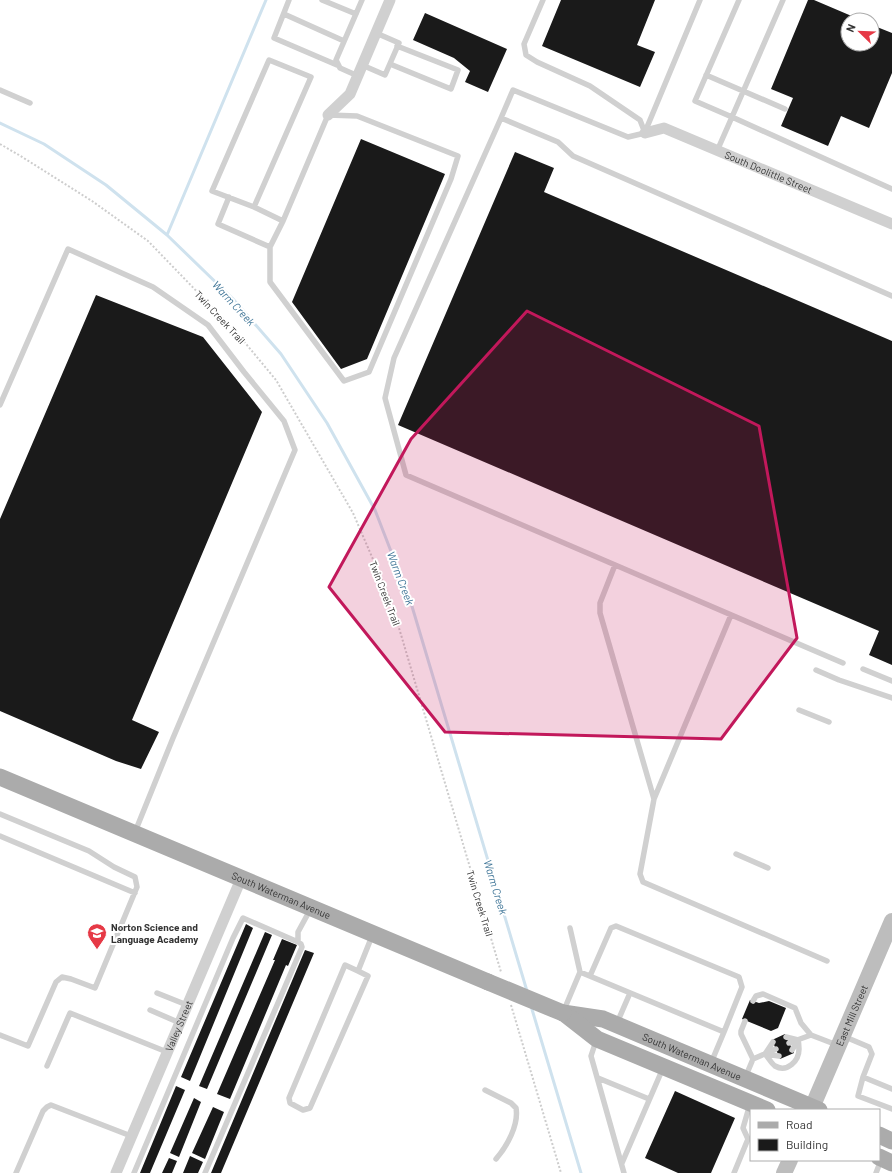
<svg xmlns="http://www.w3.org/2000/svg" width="892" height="1173" font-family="Barlow,sans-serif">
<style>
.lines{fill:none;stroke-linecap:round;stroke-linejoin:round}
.stream{stroke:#cfe2ee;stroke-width:3}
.building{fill:#1a1a1a}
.path{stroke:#cdcdcd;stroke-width:2;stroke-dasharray:2 2;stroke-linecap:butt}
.service{stroke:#d0d0d0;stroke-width:5.5}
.minor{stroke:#d0d0d0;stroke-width:11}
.secondary{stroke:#bdbdbd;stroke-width:16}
.primary{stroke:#ababab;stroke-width:17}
.primary-bridge{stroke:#ababab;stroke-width:17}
.marked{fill:#c2185b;fill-opacity:0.2;stroke:#c2185b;stroke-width:3;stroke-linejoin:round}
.labels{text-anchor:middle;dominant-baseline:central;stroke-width:4;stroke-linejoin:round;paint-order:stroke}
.street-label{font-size:10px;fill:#333;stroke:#fff}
.poi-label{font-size:10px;font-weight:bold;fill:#333;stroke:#fff;text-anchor:start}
.water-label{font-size:11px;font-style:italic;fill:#3f7597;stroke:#fff}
</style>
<rect width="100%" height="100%" fill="#fff"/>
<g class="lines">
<path class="stream" d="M0 123 44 144 106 185 167 235 233 299 281 354 327 423 375 510 411 603 527 991
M167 235 266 0
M531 1006 581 1173"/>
</g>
<path class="building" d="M561 0H655L637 45 655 52 640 87 542 46Z
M808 0H814L861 20H848V44H872V25L892 33V73L869 128 841 116 828 146 781 126 793 98 771 89Z
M425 13 507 49 488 92 465 82 470 71 454 58 413 40Z
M361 139 445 174 367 359 341 369 292 302Z
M515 152 554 168 544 192 892 341V665L869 655 879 631 398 425Z
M96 295 203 337 262 412 132 720 159 732 141 769 116 761 0 711V519Z
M246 924 253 928 190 1081 181 1077Z
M265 932 272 935 207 1089 199 1086Z
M282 939 297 945 288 966 286 965 230 1099 217 1094 275 960H273Z
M305 950 314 953 221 1173H211Z
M750 1000 759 1003 769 1001 786 1008 778 1028 771 1031 742 1019Z
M785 1034 794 1053 780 1059 772 1040Z
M176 1086 185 1090 150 1173H140Z
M675 1091 735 1118 711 1173H678L645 1158Z
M194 1098 201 1102 179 1157 170 1153Z
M213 1107 224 1112 205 1159 192 1153Z
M190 1156 203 1162 198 1173H183Z
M169 1158 177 1161 172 1173H162Z"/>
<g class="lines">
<path class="path" d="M0 144 19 155 92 201 148 241 237 333 276 380 353 513 391 601 501 972
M511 1005 561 1173"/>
<path class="service" d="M289 0 274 38 337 65
M322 0 356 14
M543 0 524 44 526 55 537 62 590 86 640 120 645 133
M739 0 695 101 732 117 783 0
M284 14 344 41
M390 64 451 89 458 70 397 46
M362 65 385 75 399 43 376 33
M706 75 785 109
M358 76 340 68 336 60 362 0
M0 90 30 103
M328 115 357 116 458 156 451 179 369 372 344 381 270 282V247L283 221Z
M501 118 513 90 628 137 645 133
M645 132 700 0
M717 151 732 117 892 189
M229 197 218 224 270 247
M254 207 311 77 269 60 212 191 254 207 283 221
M0 405 68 249 153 287 208 325 244 372 284 421 295 450 173 738 135 832
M615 565 600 603V613L654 799 640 874 643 882 827 961
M843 663 406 475 385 398 394 358 501 118 558 142 573 156 892 296
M863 669 892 681
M816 670 839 680 892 698
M799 710 829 722
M654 799 731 615
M0 814 89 851 114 867 135 877 137 887 95 988 71 979 62 977 56 982 28 1046 0 1035
M0 836 135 893
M736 854 768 868
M570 928 580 972
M298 942V932L310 910
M358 971 368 976 310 1108 303 1110 290 1103 289 1098 345 965 358 971 372 936
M590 976 611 928 616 926 739 977 742 987 724 1032
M157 993 187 1005
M753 1001 756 996 763 994 795 1008 801 1023 811 1035 837 1045
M150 1010 180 1023
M564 1010 580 972 724 1032 711 1063
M745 1021 741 1031V1034L753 1059
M617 1023 630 993
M843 1036 869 1047 872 1054 863 1077 858 1096 892 1109
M786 1037 798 1040
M596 1041 591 1056 624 1173
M789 1043 811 1035
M792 1050 798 1040
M765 1054C768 1057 771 1063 775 1066 787 1073 799 1061 799 1049 799 1046 799 1043 798 1040
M765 1054 779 1056
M765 1054 773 1042
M47 1066 70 1013 167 1052
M863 1077 892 1089
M598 1078 649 1099
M745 1078 753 1059 776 1049
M485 1090 511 1103 516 1108C519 1125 507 1146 496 1159
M622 1163 663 1068
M16 1173 43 1111 47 1107 51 1105 131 1136
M134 1173 233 938 243 918 298 942 301 944 302 947 205 1173
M734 1173 748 1139 743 1128 750 1104
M876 1173 881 1160"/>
<g class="minor">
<path d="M328 115 350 94 390 0"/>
<path id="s1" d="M645 133 664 128 892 224"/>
<path id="s2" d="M116 1173 241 879"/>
</g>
<g class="secondary">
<path id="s3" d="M811 1110 892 921"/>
<path d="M784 1173 790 1160"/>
</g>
<g class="primary">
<path id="s4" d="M0 777 488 982"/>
<path id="s5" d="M563 1013 603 1019 819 1110"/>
<path d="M565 1014 597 1039 767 1110"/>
<path d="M879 1135 892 1141"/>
<path d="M879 1157 892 1163"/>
</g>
<path class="primary-bridge" d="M488 982 563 1013"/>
</g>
<path class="marked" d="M527 311 759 426 797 638 721 739 445 732 329 587 411 439Z"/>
<defs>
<g id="school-pin" transform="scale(1)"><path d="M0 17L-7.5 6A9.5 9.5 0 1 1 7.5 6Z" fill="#e63946" stroke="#fff"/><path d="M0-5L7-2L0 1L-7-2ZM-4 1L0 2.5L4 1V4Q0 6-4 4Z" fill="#fff"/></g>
</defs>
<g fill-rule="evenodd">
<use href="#school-pin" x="97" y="933"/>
</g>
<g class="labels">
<g class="street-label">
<text stroke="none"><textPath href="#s1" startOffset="133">South Doolittle Street</textPath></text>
<text transform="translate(220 317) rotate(47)">Twin Creek Trail</text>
<text transform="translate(385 593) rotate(69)">Twin Creek Trail</text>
<text stroke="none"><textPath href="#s4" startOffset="305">South Waterman Avenue</textPath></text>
<text transform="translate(480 903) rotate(73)">Twin Creek Trail</text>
<text stroke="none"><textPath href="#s3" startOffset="103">East Mill Street</textPath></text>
<text stroke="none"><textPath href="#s2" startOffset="160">Valley Street</textPath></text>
<text stroke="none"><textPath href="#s5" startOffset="137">South Waterman Avenue</textPath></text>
</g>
<g class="poi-label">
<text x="111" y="927">Norton Science and<tspan x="111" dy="12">Language Academy</tspan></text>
</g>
<g class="water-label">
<text transform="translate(234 303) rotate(47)">Warm Creek</text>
<text transform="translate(401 578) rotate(69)">Warm Creek</text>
<text transform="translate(496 887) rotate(73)">Warm Creek</text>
</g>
</g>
<rect x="750" y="1109" width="130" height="52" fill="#ffffff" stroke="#adadad"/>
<rect x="758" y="1122" width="20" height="6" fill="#ababab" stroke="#adadad"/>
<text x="786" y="1129" font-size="12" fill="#333333">Road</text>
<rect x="758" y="1139" width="20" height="12" fill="#1a1a1a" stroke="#adadad"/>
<text x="786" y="1149" font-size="12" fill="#333333">Building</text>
<g transform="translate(860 32) rotate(293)"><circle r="19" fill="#ffffff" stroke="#adadad"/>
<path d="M0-3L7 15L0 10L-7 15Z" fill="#e63946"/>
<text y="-6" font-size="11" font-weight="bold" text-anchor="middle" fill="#333333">N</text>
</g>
</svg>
